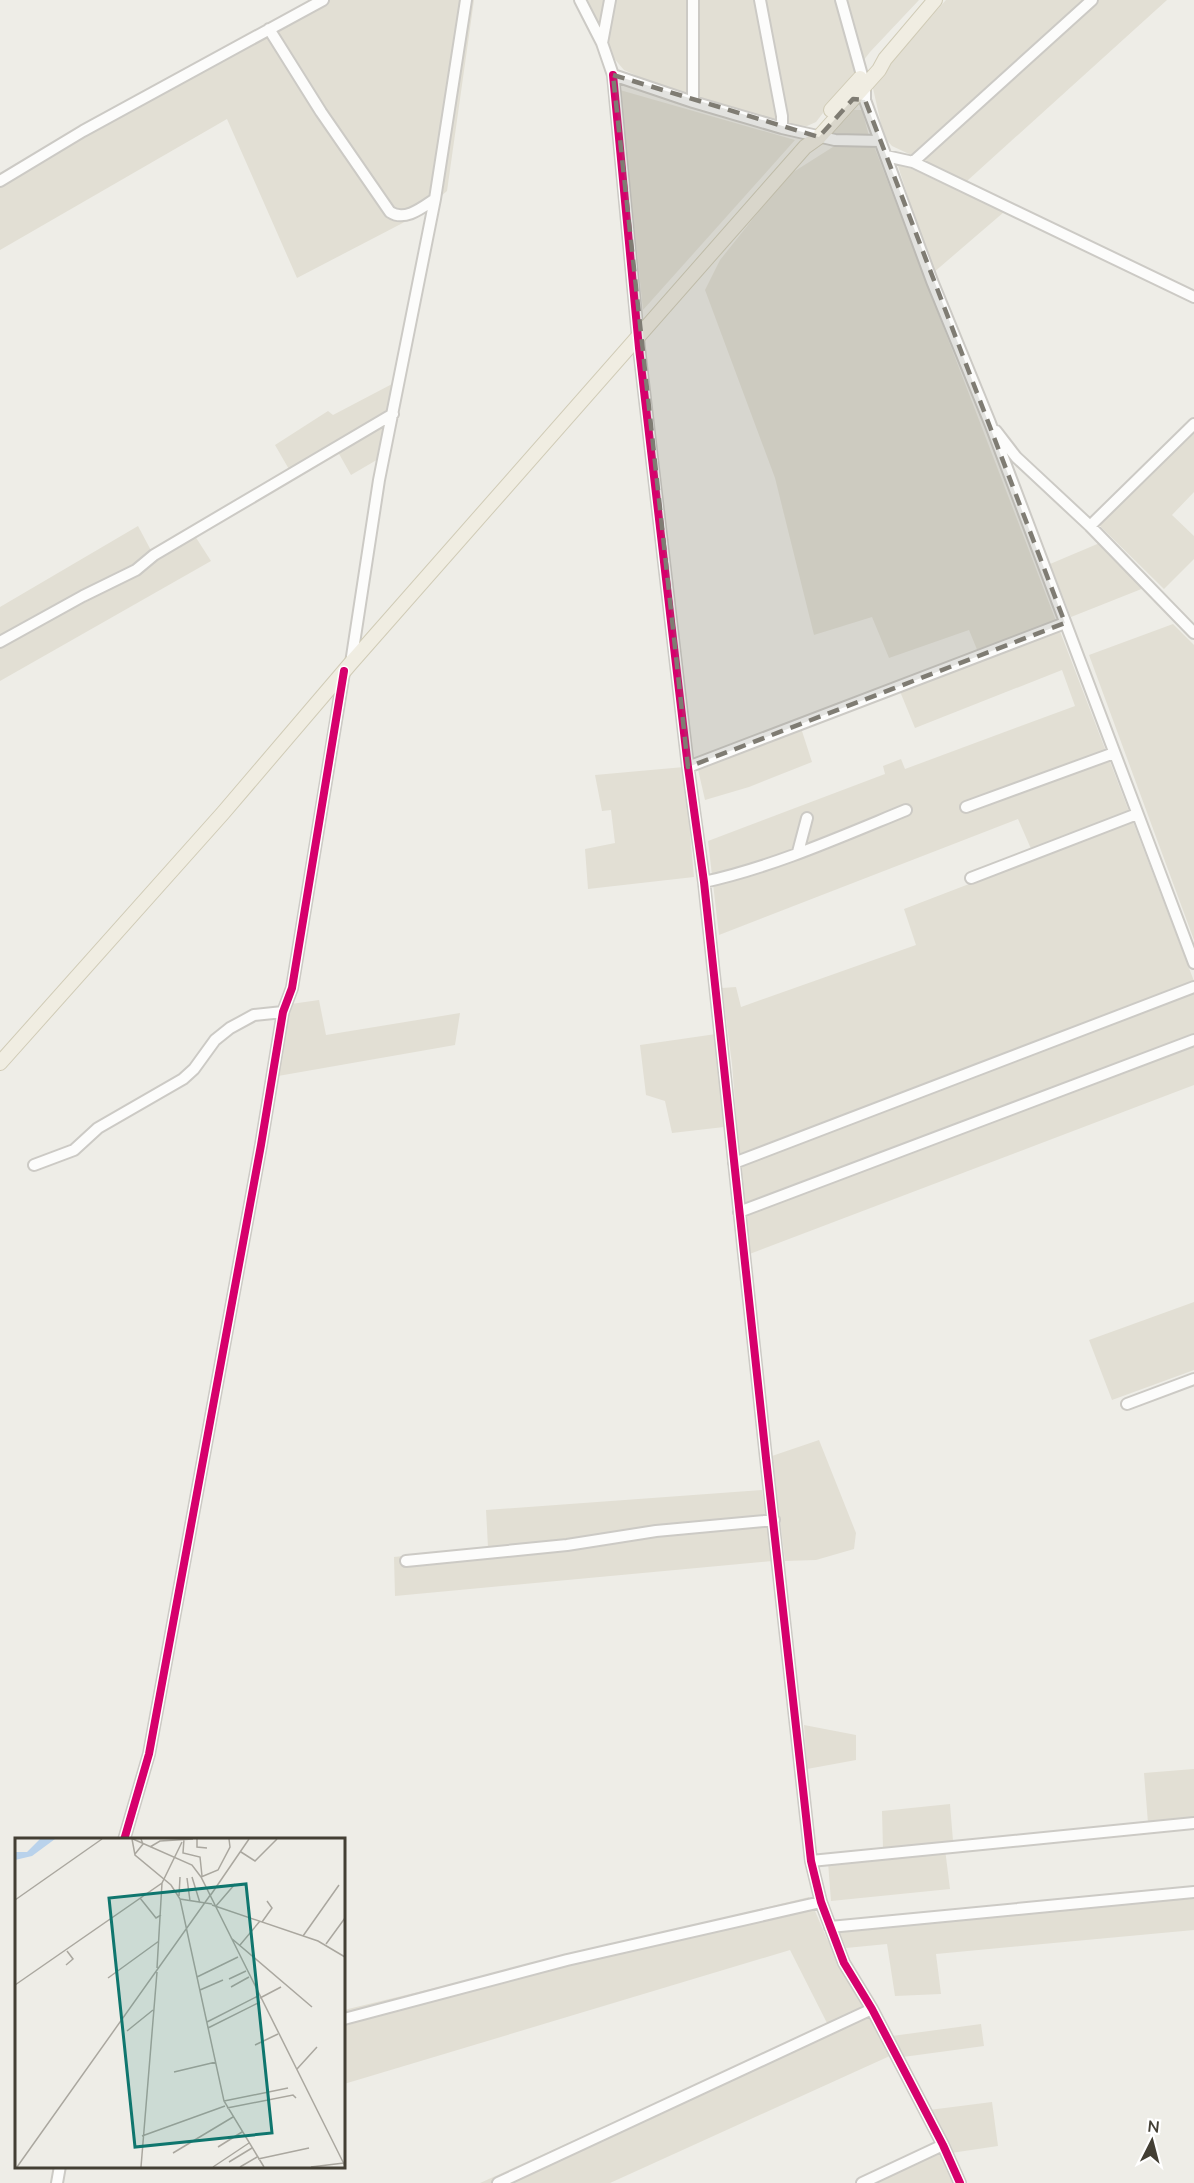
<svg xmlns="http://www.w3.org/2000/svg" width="1194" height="2183" font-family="Mulish,sans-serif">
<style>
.residential{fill:#e2dfd4}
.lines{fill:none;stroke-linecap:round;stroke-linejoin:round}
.minor-casing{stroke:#cccac5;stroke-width:14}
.major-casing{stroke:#d0cbb6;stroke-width:16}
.minor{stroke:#fcfcfb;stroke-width:10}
.major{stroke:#f0ede2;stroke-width:14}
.cycleway-casing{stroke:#fff;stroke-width:11}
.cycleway{stroke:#d6006c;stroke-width:8}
.marked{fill:#7f7c73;fill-opacity:0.2;stroke:#7f7c73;stroke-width:4.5;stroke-dasharray:12 8;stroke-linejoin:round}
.inset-road{fill:none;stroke:#aaa79f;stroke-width:1.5}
.view{fill:#0f766e;fill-opacity:0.15;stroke:#0f766e;stroke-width:3}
.inset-edge{fill:none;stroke:#433f34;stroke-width:3}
</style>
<rect width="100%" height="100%" fill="#eeede7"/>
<path class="residential" d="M329 0H474L447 191 420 214 297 278 227 119 0 250V182Z
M586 0H919L870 52 816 122 807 126 788 125 653 83 624 70 612 56Z
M946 0H1167L967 181 892 146 884 137 872 84Z
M620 90 795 140 643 310Z
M854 110H862L869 136 843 138 833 133Z
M836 145 874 146 1194 981V1085L747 1255 732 1064 722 988 736 987 741 1007 916 945 904 909 969 884 967 876 1032 851 1018 819 719 935 708 841 885 774 883 766 901 759 905 769 1075 706 1062 670 915 728 899 689 978 652 969 630 889 658 872 617 814 635 775 478 705 290 720 260 787 176Z
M901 164 1004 212 933 273 898 166Z
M394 383 380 458 351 475 334 445 290 471 275 445 328 411 333 415Z
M1194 429V492L1172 515 1194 536V559L1164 589 1097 523Z
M138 526 155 558 195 536 211 561 0 681V607Z
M1102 542 1144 588 1071 617 1050 564Z
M1173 624 1194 645V940L1089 655Z
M800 725 812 762 749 787 705 800 697 765Z
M684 767 694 877 588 889 585 849 615 843 611 810 602 811 595 775Z
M319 1000 326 1035 460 1013 455 1045 278 1076 285 1015 291 1004Z
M716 1034 724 1127 672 1133 665 1101 646 1095 640 1045Z
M1194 1302V1370L1112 1400 1089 1340Z
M819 1440 856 1533 854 1549 816 1560 785 1561 772 1456Z
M762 1490 772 1561 395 1596 394 1557 488 1547 486 1510Z
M804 1725 856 1735V1760L807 1769Z
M1194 1769V1819L1148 1823 1144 1773Z
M950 1804 953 1841 883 1849 882 1811Z
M945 1849 950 1889 831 1901 828 1862Z
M1194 1893V1930L936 1954 941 1994 895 1996 887 1944 846 1948 837 1927Z
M809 1897 827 1939 892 2055 610 2183H480L828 2025 790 1950 344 2084V2010Z
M981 2024 984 2046 903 2057 892 2036Z
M992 2102 998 2146 951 2153 929 2110Z
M941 2147 957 2183H862Z"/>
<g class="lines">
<g class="minor-casing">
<path id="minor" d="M580 0 602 43 613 75 693 102 782 128 835 140 880 141
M693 0V102
M760 0 782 116V128
M841 0 865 86V100L932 281 990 423 1194 963
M269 29 321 112 390 212C405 222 423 207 435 199
M602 43 610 0
M613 75 639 348 688 767 704 882 766 1458 811 1861 821 1902 844 1963 872 2009 943 2145 960 2183
M886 156 913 162 1194 297
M913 162 1092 0
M0 181 83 131 323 0
M996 431 1016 457 1090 526 1194 633
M1090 526 1194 424
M0 642 83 596 136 570 154 555 393 414
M351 663 379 480 435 199 466 0
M688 767 1065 623
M966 807 1114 753
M798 852 807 818
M971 878 1137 814
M704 882C773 867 840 837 906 810
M734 1163 1194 987
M34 1165 74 1150 98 1128 183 1079 194 1069 215 1040 230 1028 254 1015 283 1012
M739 1212 1194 1040
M1127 1404 1194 1379
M406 1561 567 1545 656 1531 774 1520
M124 1840 149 1754 261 1145 283 1012 292 988 344 672
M811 1861 1194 1823
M830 1927 1194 1892
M344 2019 567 1960 821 1902
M57 2183 60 2166
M498 2183 872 2009
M862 2183 943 2145"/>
</g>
<g class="major-casing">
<path id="major" d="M831 110 860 78
M0 1063 223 813 351 663 805 147 819 137 879 70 885 59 935 0"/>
</g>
<use href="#minor" class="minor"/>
<use href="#major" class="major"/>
<g class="cycleway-casing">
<path id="cycleway" d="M613 75 639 348 688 767 704 882 766 1458 811 1861 821 1902 844 1963 872 2009 943 2145 960 2183
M124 1840 149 1754 261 1145 283 1012 292 988 344 671"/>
</g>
<use href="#cycleway" class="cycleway"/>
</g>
<path class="marked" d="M613 75 819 137 853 99 865 100 1065 623 688 767Z"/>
<g transform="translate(15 1838)">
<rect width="330" height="330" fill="#eeede7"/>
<path d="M25 1H40L17 18 0 22V14H12Z" fill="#b9d2eb"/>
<path class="inset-road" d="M117 1 120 17 156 47 165 61 197 66M118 1 177 27 186 39 330 328M169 1 168 15 185 19 187 38M182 1V9L192 10M135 9 145 3 178 1M226 14 240 23 262 1M120 16 128 6 126 1M177 39 185 65M186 39 203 32 215 9 214 1M172 40 175 63M164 58 165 39M195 58 234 1M125 60 141 80 146 77M165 61 209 263 249 329M0 62 87 1M197 67 303 103 330 119M201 68 220 46M247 84 257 70 252 63M288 98 324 47M216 100 297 169M311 106 330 80M225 107 245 83M51 127 58 121 52 113M142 130 147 45M182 139 223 119M93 140 144 103M214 141 231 133M0 147 147 45 167 4M216 149 234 139M185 152 208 142M245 160 266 149M192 184 243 158M193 190 245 164M112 193 138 172M240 207 263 196M282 231 302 209M159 234 201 224M209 263 273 250M212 270 278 257 281 260M127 298 210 268M203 309 227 294M158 315 218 279M243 321 294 310M214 324 237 310M2 329 196 56M126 329 142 134M198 329 234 305M225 329 242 319M296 329 329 325"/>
<path class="view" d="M231 46 257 295 120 309 94 60Z"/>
<rect width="330" height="330" class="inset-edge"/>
</g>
<g transform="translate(1152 2141) rotate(6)" stroke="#ffffff" stroke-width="4.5" paint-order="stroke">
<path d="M0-4.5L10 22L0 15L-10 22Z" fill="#433f34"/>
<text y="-9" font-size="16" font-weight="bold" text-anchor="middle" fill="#433f34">N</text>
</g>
</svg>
